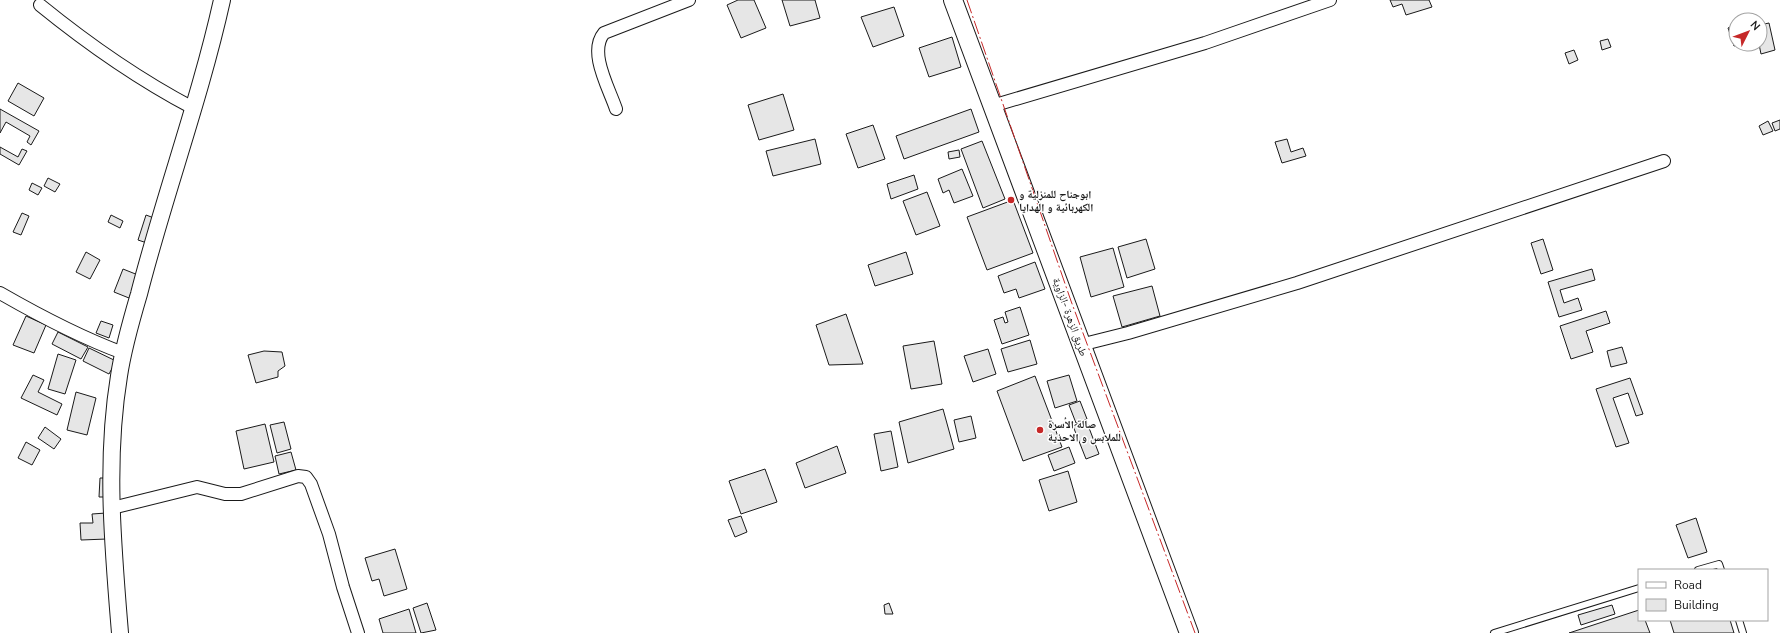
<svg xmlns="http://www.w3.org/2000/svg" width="1780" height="633" font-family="'Nunito Sans','Noto Naskh Arabic',sans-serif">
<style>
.building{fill:#e6e6e6;stroke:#1a1a1a}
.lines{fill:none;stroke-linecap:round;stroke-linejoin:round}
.lane-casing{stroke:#1a1a1a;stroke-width:8}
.street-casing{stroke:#1a1a1a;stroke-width:14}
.secondary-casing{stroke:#1a1a1a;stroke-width:18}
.primary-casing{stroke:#1a1a1a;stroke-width:20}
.lane{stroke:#fff;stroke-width:6}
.street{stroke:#fff;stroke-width:12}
.secondary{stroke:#fff;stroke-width:16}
.primary{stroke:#fff;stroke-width:18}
.power{stroke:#c62828;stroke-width:1;stroke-dasharray:14 3 2 3;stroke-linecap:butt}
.poi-dot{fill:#c62828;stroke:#fff;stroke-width:1.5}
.labels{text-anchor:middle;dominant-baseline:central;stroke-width:3;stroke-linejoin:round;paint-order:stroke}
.poi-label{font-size:11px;font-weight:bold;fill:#1a1a1a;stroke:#fff;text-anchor:start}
.street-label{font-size:11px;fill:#1a1a1a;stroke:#fff}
</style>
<rect width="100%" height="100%" fill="#fff"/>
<path class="building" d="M738 0H754L766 28 741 38 727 5Z
M782 0H815L820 18 790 26Z
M1390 0H1429L1432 7 1406 15 1402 4 1393 7Z
M894 7 904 36 873 47 861 17Z
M1769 23 1775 50 1761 54 1759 44 1760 37 1763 36 1760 25Z
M1734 25 1736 27V44H1741L1734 46 1728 28Z
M952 37 961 67 929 77 919 48Z
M1608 39 1611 47 1602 50 1600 41Z
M1574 50 1578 60 1569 64 1565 53Z
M18 83 44 98 34 116 8 101Z
M783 94 794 130 759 140 748 105Z
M0 109 39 131 31 145 27 142 30 136 6 122 0 133Z
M971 109 979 132 904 159 896 136Z
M1780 120V129L1775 131 1772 123Z
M1768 121 1773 131 1763 135 1759 126Z
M873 125 885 159 858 168 846 134Z
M815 139 821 164 773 176 766 151Z
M1287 139 1291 152 1303 148 1306 156 1282 163 1275 142Z
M982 141 1005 199 983 208 961 149Z
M0 147 18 157 22 149 27 151 19 165 0 154Z
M959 150 960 157 949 159 948 152Z
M962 169 973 196 954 203 949 190 943 193 938 179Z
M914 175 918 189 891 199 887 184Z
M48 178 60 184 55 192 44 186Z
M32 183 42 188 38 195 29 190Z
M927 192 940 226 916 235 903 201Z
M1013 200 1033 253 987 270 967 217Z
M22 213 29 216 21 235 13 232Z
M111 215 123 221 120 228 108 222Z
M146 215 154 218 147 243 138 240Z
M1146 239 1155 269 1127 278 1118 247Z
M1543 239 1553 270 1541 274 1531 243Z
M1113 248 1124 287 1091 297 1080 257Z
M86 252 100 260 90 279 76 272Z
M906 252 913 274 875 286 868 265Z
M1035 262 1045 289 1019 298 1016 289 1004 293 998 276Z
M123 269 138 275 129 298 114 292Z
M1592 269 1595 280 1560 290 1564 303 1578 298 1582 310 1559 317 1548 282Z
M1152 286 1160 316 1122 327 1113 296Z
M1020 307 1029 335 1002 344 994 320 1003 317 1005 323 1008 322 1005 312Z
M1606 311 1610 323 1586 331 1593 352 1571 359 1560 326Z
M846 314 863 364 829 365 816 325Z
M26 316 46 325 34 353 13 345Z
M101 321 113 325 109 338 96 333Z
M58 332 88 347 81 359 52 344Z
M1030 340 1037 364 1008 372 1001 349Z
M934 341 942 384 911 389 903 346Z
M1622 347 1627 363 1611 367 1607 351Z
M89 348 116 361 109 374 83 361Z
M988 349 996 374 973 382 964 356Z
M264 351 282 352 285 366 278 371V377L256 383 248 355Z
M58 354 76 360 65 394 48 389Z
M33 375 44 380 38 392 62 404 57 415 21 398Z
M1069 375 1077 401 1055 408 1047 381Z
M1035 376 1062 447 1023 461 997 391Z
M1630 378 1643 414 1636 416 1628 393 1613 398 1629 443 1616 447 1596 389Z
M76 392 96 398 87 435 67 430Z
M1080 401 1087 419 1076 423 1069 405Z
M943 409 954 449 908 463 899 422Z
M971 416 976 438 959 442 954 420Z
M1086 420 1099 454 1086 459 1073 426Z
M284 422 291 449 277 453 270 425Z
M265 424 274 462 244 469 236 431Z
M45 427 61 439 54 449 38 438Z
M891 431 898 467 881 471 874 434Z
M26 442 40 450 32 465 18 458Z
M837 446 846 473 805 488 796 463Z
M1069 447 1075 463 1054 471 1048 455Z
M291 452 296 470 279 474 275 456Z
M765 469 777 502 741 514 729 481Z
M1068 471 1077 502 1049 511 1039 480Z
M100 478H104V497H99Z
M106 513 107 539 81 540 80 523H93L92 514Z
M741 516 747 532 735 537 728 520Z
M1696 518 1707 552 1688 558 1676 525Z
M395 549 407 589 384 596 379 579 372 581 365 558Z
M427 603 436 630 421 633 413 608Z
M889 603 893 614H885L884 605Z
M1612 605 1615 614 1581 625 1578 615Z
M409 609 416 633H383L379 619Z
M1639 610V620H1645L1650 633H1569Z
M1670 620H1730L1734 633H1674Z"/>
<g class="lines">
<g class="lane-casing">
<path id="lane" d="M1698 570 1719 564 1721 570
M1739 620 1743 633
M1494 633 1639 588"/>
</g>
<g class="street-casing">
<path id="street" d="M40 5C88 44 138 79 193 108
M992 106 1205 43 1330 0
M616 109C609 88 588 52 604 33L689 0
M0 293C40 316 80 337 123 353
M1080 345 1128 333 1297 283 1664 161
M112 508 197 487 225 494H241L298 476 306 477 311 484 329 534 343 587 358 633"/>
</g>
<g class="secondary-casing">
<path id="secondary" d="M120 633C113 548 105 461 119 376 123 349 131 321 139 294 164 196 200 99 222 0"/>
</g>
<g class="primary-casing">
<path id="primary" d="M953 0 1189 633"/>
</g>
<use href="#lane" class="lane"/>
<use href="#street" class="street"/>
<use href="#secondary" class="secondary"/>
<use href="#primary" class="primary"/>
<path class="power" d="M967 0 1071 301 1195 633"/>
</g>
<g class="poi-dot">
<circle cx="1011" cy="200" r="4"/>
<circle cx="1040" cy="430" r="4"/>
</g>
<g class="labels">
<g class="poi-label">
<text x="1019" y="194">ابوجناح للمنزلية و<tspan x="1019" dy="13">الكهربائية و الهدايا</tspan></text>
<text x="1048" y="424">صالة الأسرة<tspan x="1048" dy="13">للملابس و الاحذية</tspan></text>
</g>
<g class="street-label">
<text transform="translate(1070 317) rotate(70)">طريق الزهرة -الزاوية</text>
</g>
</g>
<rect x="1638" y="569" width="130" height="52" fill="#ffffff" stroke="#a3a3a3"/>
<rect x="1646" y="582" width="20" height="6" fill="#ffffff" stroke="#a3a3a3"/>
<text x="1674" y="589" font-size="12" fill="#1a1a1a">Road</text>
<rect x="1646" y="599" width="20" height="12" fill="#e6e6e6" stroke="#a3a3a3"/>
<text x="1674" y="609" font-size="12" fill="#1a1a1a">Building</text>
<g transform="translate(1748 32) rotate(48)"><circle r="19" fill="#ffffff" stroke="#a3a3a3"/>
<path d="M0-3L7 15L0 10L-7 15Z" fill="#c62828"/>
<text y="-6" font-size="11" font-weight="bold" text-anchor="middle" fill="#1a1a1a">N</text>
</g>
</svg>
